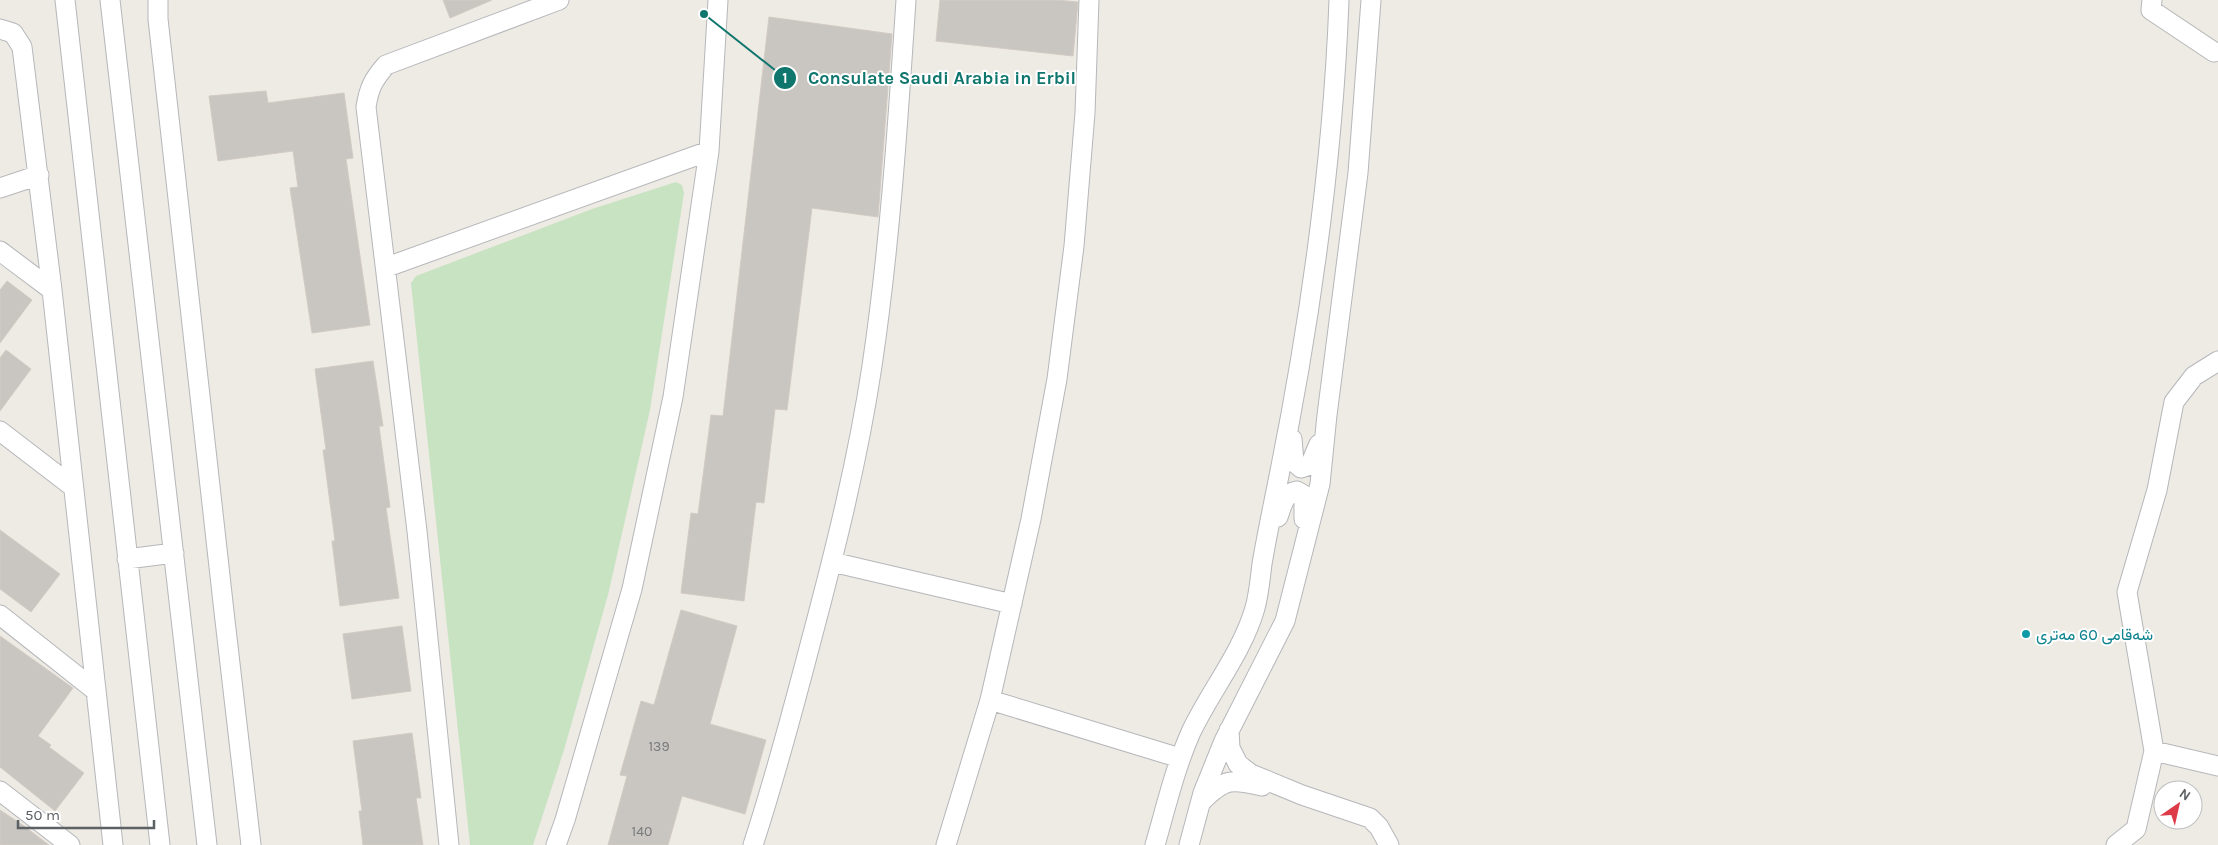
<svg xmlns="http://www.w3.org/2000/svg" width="2218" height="845" font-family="Karla,Vazirmatn,sans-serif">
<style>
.green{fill:#c8e3c2}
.building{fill:#c9c5c1;stroke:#d2cbc3}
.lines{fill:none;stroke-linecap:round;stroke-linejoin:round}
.minor-casing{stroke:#b5b7ba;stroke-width:21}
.minor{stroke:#fff;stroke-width:19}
.culture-dot{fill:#0f9aa8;stroke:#fff;stroke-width:2}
.labels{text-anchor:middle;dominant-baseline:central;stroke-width:4;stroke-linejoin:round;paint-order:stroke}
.number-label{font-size:14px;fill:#777a7b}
.culture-label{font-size:16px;fill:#0d838f;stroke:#fff;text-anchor:start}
.leader{fill:none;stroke:#0f766e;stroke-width:2}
.callout-dot{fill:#0f766e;stroke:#fff;stroke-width:2}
.mark-label{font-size:15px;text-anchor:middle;font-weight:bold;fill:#fff}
.callout-label{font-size:18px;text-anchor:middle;font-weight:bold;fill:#0f766e;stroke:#fff;stroke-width:4;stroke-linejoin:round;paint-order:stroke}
</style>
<rect width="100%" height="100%" fill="#eeeae4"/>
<path class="green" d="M676 182 682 185 684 193 650 410 608 595 564 750 533 845H470L411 283 416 276 592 209Z"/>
<path class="building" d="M443 0H492L450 18Z
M940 0H1056L1078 2 1073 56 936 41Z
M769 17 892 34 878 217 812 208 787 410 775 409 764 503 756 502 744 601 681 593 691 513 698 514 711 415 723 416Z
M266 91 268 103 344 93 353 158 346 159 370 325 312 333 290 188 298 187 293 151 218 161 209 96Z
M7 281 32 300 0 343V290Z
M6 350 31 369 0 411V358Z
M373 361 383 426H379L390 507 386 508 399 598 340 606 332 541H335L323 450H326L315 369Z
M0 530 60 574 31 612 0 589Z
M681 610 737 626 710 724 766 740 745 814 682 796 668 845H608L627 776 620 775 641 701 654 705Z
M402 626 411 691 352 699 343 634Z
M0 636 73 688 38 736 51 745 49 747 84 773 55 811 0 767Z
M412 733 421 798H416L423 845H363L359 811H362L353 741Z
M0 810 24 826 49 845H0Z"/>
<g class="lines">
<g class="minor-casing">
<path id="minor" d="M65 0 160 845
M110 0 207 845
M158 0V19C190 295 218 570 251 845
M2152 0 2151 10 2214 52
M0 29 13 33 22 47 52 290 113 845
M0 188 39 175
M0 251 52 290
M387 267 709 151
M0 431 73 487
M1292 439 1294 462 1301 468 1310 465 1319 444
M1278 517C1282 506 1284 493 1297 491L1304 495V519
M127 559 174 553
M832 562 1012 604
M0 615 96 691
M990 700 1180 758
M1229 730 1230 748 1238 764 1243 768 1251 774 1302 795 1370 818 1379 827 1389 845
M2154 751 2218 766
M0 791 70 845
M1202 801C1225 778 1232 779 1262 786
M449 845 417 531 366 107C369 88 373 80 386 65L559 0
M556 845 565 820 632 589 673 397 709 151 718 0
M753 845C775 778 793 710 811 641 835 551 858 459 872 366 890 245 898 122 906 0
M946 845 990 700 1031 519 1057 379 1074 246 1085 113 1089 0
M1155 845C1166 807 1175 768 1191 732 1211 690 1242 653 1255 608 1259 594 1260 579 1262 564 1266 540 1271 516 1276 491 1309 330 1333 165 1339 0
M1189 845 1203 793 1224 741 1285 621 1320 484 1327 415 1358 173 1371 0
M2116 845 2136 829 2154 751 2127 592 2157 490 2174 402 2194 376 2218 361"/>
</g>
<use href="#minor" class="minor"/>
</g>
<circle class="culture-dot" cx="2026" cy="634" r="5"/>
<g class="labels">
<g class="number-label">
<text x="659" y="746">139</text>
<text x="642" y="831">140</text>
</g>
<g class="culture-label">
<text x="2036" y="634">شەقامی 60 مەتری</text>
</g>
</g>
<path class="leader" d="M704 14L785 78"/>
<g class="callout-dot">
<circle cx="704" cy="14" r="5"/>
<circle cx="785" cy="78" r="12"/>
</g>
<g class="mark-label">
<text x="785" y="83">1</text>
</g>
<g class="callout-label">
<text x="942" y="84">Consulate Saudi Arabia in Erbil</text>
</g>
<g transform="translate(2178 805) rotate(34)"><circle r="24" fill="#ffffff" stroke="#bec0c1"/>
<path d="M0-4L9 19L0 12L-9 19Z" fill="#dd3b48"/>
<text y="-8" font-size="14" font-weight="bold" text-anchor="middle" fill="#5c6164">N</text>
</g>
<path d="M18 820v8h136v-8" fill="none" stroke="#5c6164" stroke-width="2.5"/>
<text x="25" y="820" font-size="15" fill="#5c6164" stroke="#ffffff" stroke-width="4" paint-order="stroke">50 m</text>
</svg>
